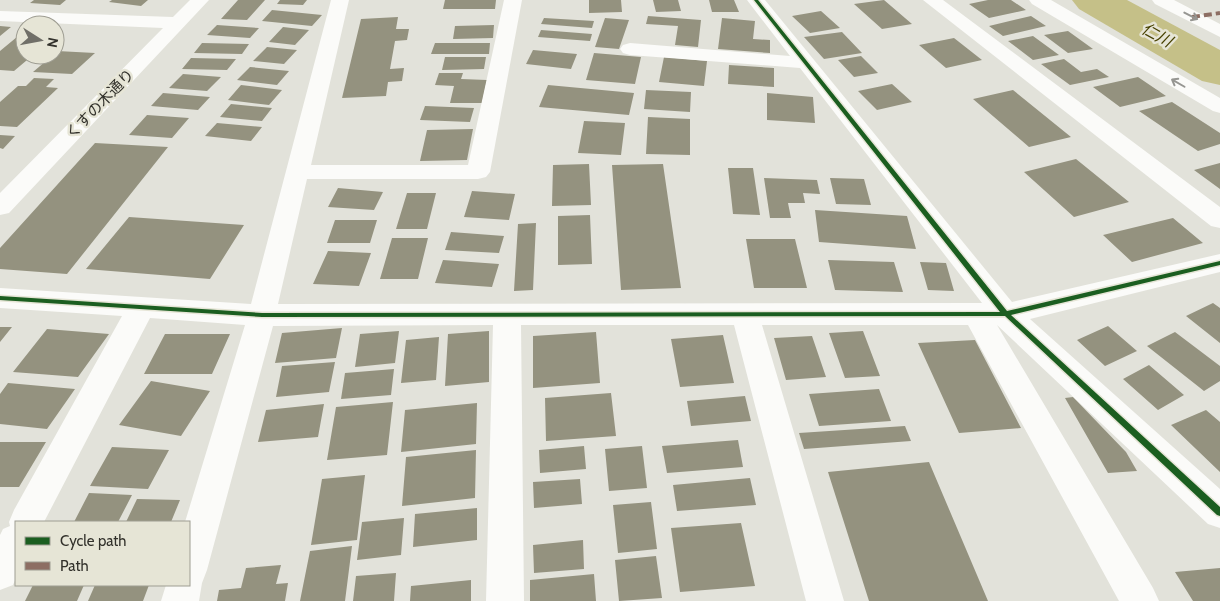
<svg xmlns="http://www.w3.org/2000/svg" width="1220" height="601" font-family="Cabin,'Noto Sans JP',sans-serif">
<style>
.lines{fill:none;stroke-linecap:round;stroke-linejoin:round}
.river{fill:#c5c088;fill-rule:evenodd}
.building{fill:#94927f}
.minor{fill:#fbfbf9;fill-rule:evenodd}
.quiet{stroke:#8d6e63;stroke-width:4;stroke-dasharray:8 4;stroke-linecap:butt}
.cycleway-casing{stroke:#e6e5d6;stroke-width:3}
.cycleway{fill:#1b5e20;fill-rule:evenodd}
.oneway{stroke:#969692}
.labels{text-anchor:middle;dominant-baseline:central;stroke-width:5;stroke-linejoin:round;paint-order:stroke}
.far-street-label{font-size:15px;fill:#32312b;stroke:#e6e5d6}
.far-water-label{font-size:16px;font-style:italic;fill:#474101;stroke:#e6e5d6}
</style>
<rect width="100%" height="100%" fill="#e2e2da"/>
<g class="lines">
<path class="river" d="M1072 0H1127L1220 50V85L1202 81 1079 9Z"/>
</g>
<path class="building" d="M34 0H66L60 5 30 3Z
M112 0H148L141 6 109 2Z
M238 0H265L247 20 221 19Z
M280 0H307L303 5 277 4Z
M445 0H496L495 9H443Z
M589 0H621L622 12 589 13Z
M653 0H678L681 11 656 12Z
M709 0H734L739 12H712Z
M884 0 912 24 882 29 854 4Z
M988 0H1011L1026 10 989 18 969 4Z
M272 10 322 15 312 26 262 21Z
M821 11 840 28 810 33 792 16Z
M648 16 701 20 698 47 675 45 678 26 646 24Z
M1031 16 1046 26 1003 36 989 26Z
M398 17 396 29H409L407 40 395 41 390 69 404 68 402 81 388 82 386 96 342 98 361 19Z
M544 18 594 21 592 28 541 24Z
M605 18 629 20 619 49 595 47Z
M722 18 755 21 753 39 770 40V53L718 49Z
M217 25 259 28 250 38 207 35Z
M494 25 493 38 453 39 455 26Z
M0 26 11 27 0 36Z
M283 27 309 30 295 45 269 42Z
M541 30 592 34 590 41 538 37Z
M1068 31 1093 49 1068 53 1044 35Z
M23 32H25V55H33L14 71 0 70V51Z
M842 32 862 53 824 59 804 37Z
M1033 36 1059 55 1033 60 1008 41Z
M954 38 982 60 946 68 919 45Z
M202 43 249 44 242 54 194 53Z
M435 43H490L489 54H431Z
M267 47 297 50 284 64 253 61Z
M533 50 577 54 571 69 526 64Z
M57 51 95 53 72 74 33 72 53 55H55Z
M594 53 641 57 635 84 586 80Z
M861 56 878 73 854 77 838 60Z
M445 57H486L484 69 442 70Z
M664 57 707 61 704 86 659 82Z
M191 58 236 59 227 70 182 69Z
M1064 59 1081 72 1097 69 1109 77 1070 85 1041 64Z
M729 65 774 68V87L728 84Z
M250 67 289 71 277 85 237 80Z
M439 73H463L461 79 487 80 482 103H450L454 86 435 85Z
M183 74 221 77 207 91 169 88Z
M1138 77 1166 96 1120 107 1093 87Z
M34 78 54 79 46 87 58 88 17 127 0 126V102L18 86H26Z
M892 84 912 102 877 110 858 91Z
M241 85 282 90 269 105 228 100Z
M548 85 634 93 629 115 539 107Z
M646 90 691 92 690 112 644 109Z
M1013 90 1071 137 1029 147 973 99Z
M163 93 210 97 198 110 151 106Z
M767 93 813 97 815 123 767 120Z
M1172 102 1220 133V144L1198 151 1139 111Z
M231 104 272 108 262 121 220 117Z
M425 106 474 108 470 122 420 120Z
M147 115 189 118 172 138 129 135Z
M648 117 690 119V155L646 154Z
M584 121 625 123 621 155 578 153Z
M217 123 262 127 251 141 205 136Z
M473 129 467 160 420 161 427 130Z
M0 135 15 136 3 149 0 148Z
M95 143 168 147 67 274 0 269V248Z
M1076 159 1129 202 1074 217 1024 172Z
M1220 163V189L1194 170Z
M589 164 591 205 552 206 553 165Z
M663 164 681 288 621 290 612 165Z
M728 168H753L760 215 733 214Z
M764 178 817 180 820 194 803 193 805 203H788L791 218H770Z
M830 178 864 179 871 205 836 204Z
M338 188 383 192 374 210 328 207Z
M472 191 515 194 509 220 464 217Z
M407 193H436L427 229H396Z
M815 210 907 216 916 249 819 242Z
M590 215 592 264 558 265V216Z
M129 217 244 225 210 279 86 269Z
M1173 218 1203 243 1132 262 1103 235Z
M335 220H377L370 243H327Z
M536 223 533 290 514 291 518 224Z
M451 232 504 236 499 253 445 250Z
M392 238H428L418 279H380Z
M746 239H795L807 288H754Z
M328 251 371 253 359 286 313 284Z
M443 260 499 264 492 287 435 283Z
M828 260 894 262 903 292 835 290Z
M920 262 946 263 954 291 928 290Z
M1213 303 1220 308V343L1186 316Z
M1108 326 1137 351 1105 366 1077 340Z
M0 327H12L0 342Z
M342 328 336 358 275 363 282 333Z
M47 329 109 334 78 377 13 372Z
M399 331 395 363 355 367 360 334Z
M489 331V382L445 386 448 334Z
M863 331 880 376 845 378 829 333Z
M596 332 600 383 533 388V336Z
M1175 332 1220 366V381L1204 391 1147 346Z
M165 334H230L212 374H144Z
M723 335 734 383 680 387 671 339Z
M812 336 826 377 786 380 774 338Z
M439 337 436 380 401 383 406 340Z
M975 340 1021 428 959 433 918 343Z
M335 362 329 392 276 397 282 366Z
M1149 365 1184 395 1158 410 1123 379Z
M394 369 391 395 341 399 345 373Z
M151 381 210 391 181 436 119 425Z
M8 383 75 389 47 429 0 424V394Z
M879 389 891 421 819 426 809 394Z
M611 393 616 436 546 441 545 398Z
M745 396 751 421 691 426 687 401Z
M1073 397 1126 452 1137 471 1108 473 1065 398Z
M393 402 387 455 327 460 336 407Z
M477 403 476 444 401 452 405 410Z
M324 404 318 437 258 442 266 410Z
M1206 410 1220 422V472L1171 425Z
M905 426 911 441 804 449 799 433Z
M738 440 743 467 667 473 662 446Z
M0 442H46L19 487H0Z
M584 446 586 469 540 473 539 450Z
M642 446 647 488 609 491 605 449Z
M112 447 169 450 148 489 90 486Z
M476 450 475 498 402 506 406 457Z
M929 462 988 601H869L828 472Z
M365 475 357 540 311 545 322 479Z
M750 478 756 505 677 511 673 485Z
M580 479 582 504 534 508 533 482Z
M89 493 132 495 118 522H74Z
M137 499 180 500 171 522H126Z
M651 502 657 549 618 553 613 505Z
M477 508V540L413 547 415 514Z
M404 518 401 555 357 560 362 522Z
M741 523 755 586 680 592 671 528Z
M583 540 584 569 534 573 533 545Z
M352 546 345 601H300L310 551Z
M656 556 662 598 619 601 615 560Z
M281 565 276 584 288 583 285 601H217L219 590 241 588 246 568Z
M1220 568V601H1193L1175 572Z
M396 573 394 601H353L356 576Z
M594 574 596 601H530V580Z
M471 580V601H410L411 586Z
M33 585H84L77 601H25Z
M95 585H149L143 601H88Z"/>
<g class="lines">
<path class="minor" d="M190 0H209L9 213 0 215V193L163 28 0 21V11L173 17Z
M331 0H349L311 165H468L504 0H522L490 172 486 177 478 179H307L278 304 982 303 800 68 630 55 623 53 620 49 623 45 630 43 790 56 747 0H765L1012 302 1220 254V272L1030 319 1220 489V528L1208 524 997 325 1153 588 1159 601H1119L968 325H762L844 601H806L734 325H521L524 601H486L493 325 273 326 207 570 202 583 199 601H161L166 585H189V522H185L245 325 150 318 44 522H16V578L13 585 0 590V535L3 529 10 526 9 522 14 510 122 316 0 308V288L251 304Z
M923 0H943L1220 207V228L1211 226Z
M1029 0H1051L1220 98V113L1213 111 1032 4Z
M1152 0H1174L1220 24V37L1155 4Z"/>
<path class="quiet" d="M1192 17 1220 13"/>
<g class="cycleway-casing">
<path id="cycleway" d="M754 0H758L1007 311 1220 261V265L1011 315 1220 507V516L1217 515 1005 316 262 317 0 300V296L262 313 1000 312Z"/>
</g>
<use href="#cycleway" class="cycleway"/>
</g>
<defs><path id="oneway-shaft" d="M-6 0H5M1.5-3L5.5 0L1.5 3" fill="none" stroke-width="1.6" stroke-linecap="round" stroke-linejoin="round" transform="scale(1.25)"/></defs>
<g class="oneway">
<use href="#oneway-shaft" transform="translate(1191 16) rotate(27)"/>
<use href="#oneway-shaft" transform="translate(1178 83) rotate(-150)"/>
</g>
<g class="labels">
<g class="far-street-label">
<text transform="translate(100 104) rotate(-46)">くすの木通り</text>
</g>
<g class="far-water-label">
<text transform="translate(1157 35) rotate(29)">仁川</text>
</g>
</g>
<rect x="15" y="521" width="175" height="65" fill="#e6e5d6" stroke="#9e9d92"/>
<rect x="25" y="537" width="25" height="8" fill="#1b5e20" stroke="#9e9d92"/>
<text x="60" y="546" font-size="15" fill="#32312b">Cycle path</text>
<rect x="25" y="562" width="25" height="8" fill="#8d6e63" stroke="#9e9d92"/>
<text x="60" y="571" font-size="15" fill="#32312b">Path</text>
<g transform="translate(40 40) rotate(101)"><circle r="24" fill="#e6e5d6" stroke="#9e9d92"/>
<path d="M0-4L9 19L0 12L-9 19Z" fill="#706f68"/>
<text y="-8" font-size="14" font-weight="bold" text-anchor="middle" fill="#32312b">N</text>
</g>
</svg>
